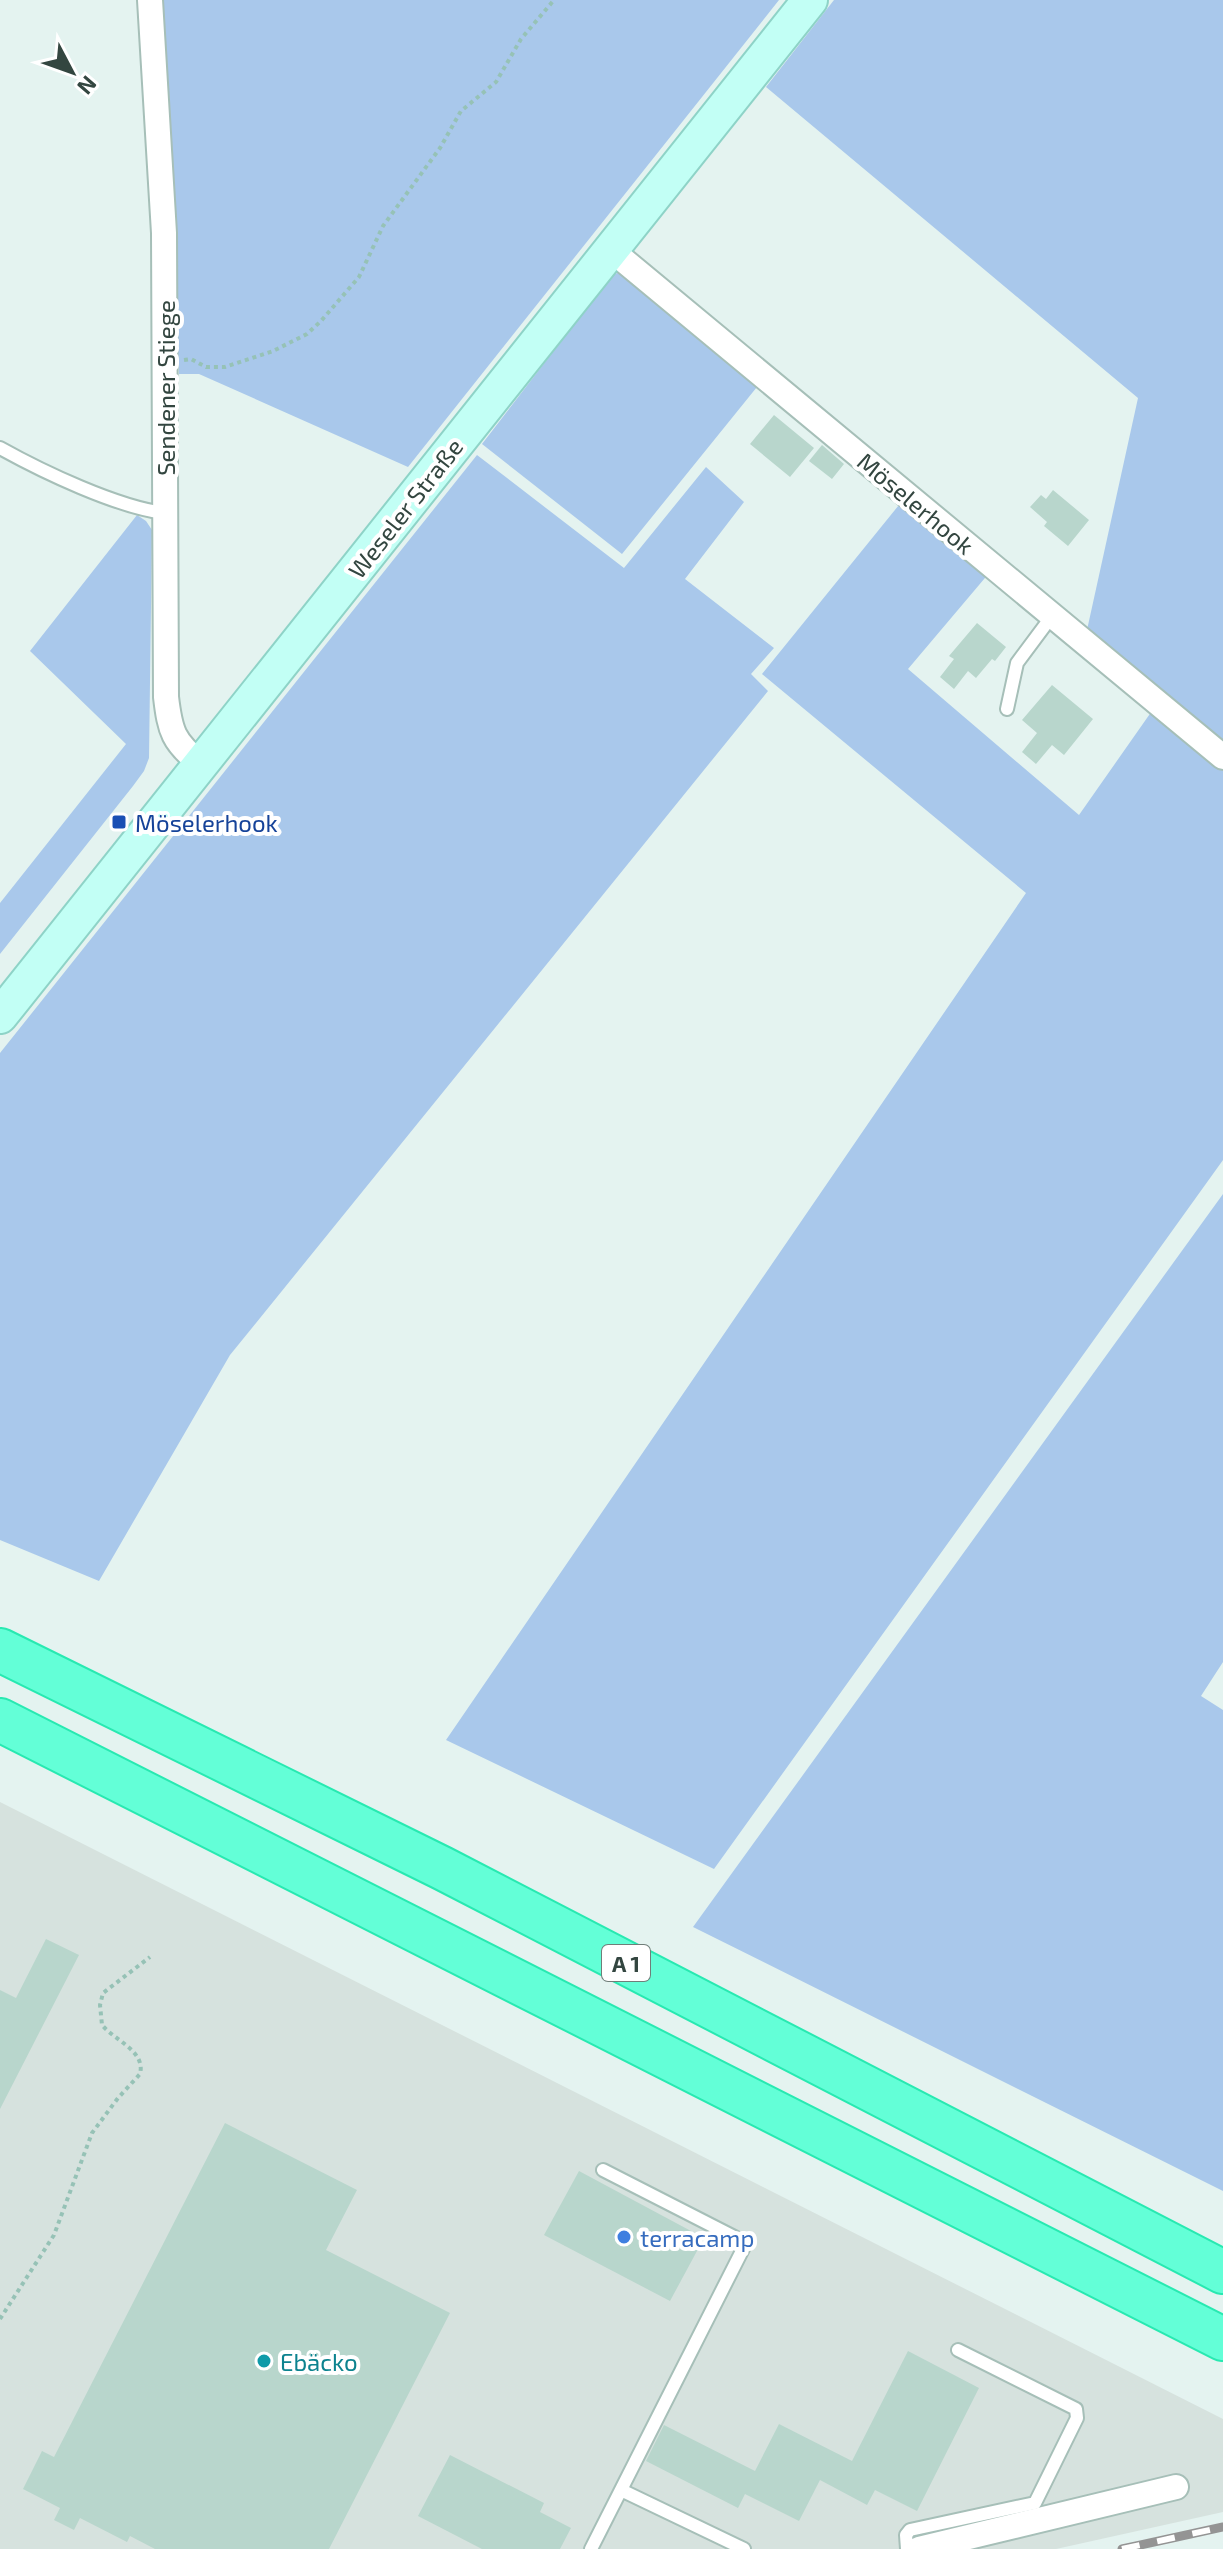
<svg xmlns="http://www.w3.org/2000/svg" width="1223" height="2549" font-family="'Exo 2',sans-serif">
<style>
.industrial{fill:#d6e2de}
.green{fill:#a9c8eb}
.building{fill:#b8d6cc}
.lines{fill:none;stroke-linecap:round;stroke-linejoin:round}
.service-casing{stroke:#a6bfb8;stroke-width:16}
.minor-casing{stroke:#a6bfb8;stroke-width:28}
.secondary-casing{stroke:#8ed3c7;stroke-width:38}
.motorway-casing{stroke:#28e9b1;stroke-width:46}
.path{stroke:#96c2b6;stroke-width:4;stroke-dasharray:4 4;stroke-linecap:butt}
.service{stroke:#fff;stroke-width:12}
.minor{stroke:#fff;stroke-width:24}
.secondary{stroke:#c2fff5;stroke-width:34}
.motorway{stroke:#63ffd7;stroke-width:42}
.rail-casing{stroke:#949494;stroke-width:9}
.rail{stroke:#fff;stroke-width:6;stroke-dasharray:18;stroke-linecap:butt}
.transit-dot{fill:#1a4fb4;stroke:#fff;stroke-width:3}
.shop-dot{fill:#3f7fe0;stroke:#fff;stroke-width:3}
.culture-dot{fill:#0f9aa8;stroke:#fff;stroke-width:3}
.labels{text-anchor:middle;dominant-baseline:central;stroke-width:8;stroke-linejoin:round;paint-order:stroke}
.shield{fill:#fff;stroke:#707e79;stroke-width:2}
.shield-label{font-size:22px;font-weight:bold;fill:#334640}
.street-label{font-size:24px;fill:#334640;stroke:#fff}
.transit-label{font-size:24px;fill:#164399;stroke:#fff;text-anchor:start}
.shop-label{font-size:24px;fill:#366cbe;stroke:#fff;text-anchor:start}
.culture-label{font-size:24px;fill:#0d838f;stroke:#fff;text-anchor:start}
</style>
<rect width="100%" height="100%" fill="#e4f3f0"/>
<path class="industrial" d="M0 1802 1223 2419V2512L1056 2549H0Z"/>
<path class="green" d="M162 0H779L408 467 199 374H179Z
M834 0H1223V742L1087 630 1138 398 766 87Z
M623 272 761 382 622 554 482 444 613 274Z
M477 455 624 568 706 467 744 502 685 579 774 648 751 674 768 691 230 1355 99 1581 0 1540V1053Z
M903 500 990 572 908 669 1079 815 1154 708 1223 765V1160L714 1869 446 1740 1026 893 762 674Z
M137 515 146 521 152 530 149 758 144 771 133 786 0 954V903L126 744 30 651Z
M1223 1194V1662L1201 1696 1223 1710V2191L693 1927Z"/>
<path class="building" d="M774 415 814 448 790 477 750 444Z
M822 445 844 464 832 479 809 461Z
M1053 490 1089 520 1068 546 1044 526 1047 522 1030 507 1041 495 1046 499Z
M977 623 1006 647 995 661 992 659 976 678 968 671 954 689 940 677 954 659 949 656Z
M1052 685 1093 719 1064 755 1052 745 1036 764 1022 752 1037 733 1022 720Z
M46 1939 79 1955 0 2109V1990L16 1998Z
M225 2123 357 2190 326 2250 450 2313 329 2549H155L130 2536 127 2542 80 2518 74 2530 54 2520 60 2508 23 2489 42 2451 54 2457Z
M579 2171 704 2238 670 2301 544 2235Z
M908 2351 979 2388 917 2511 875 2490 867 2505 820 2480 799 2521 745 2494 738 2508 646 2461 664 2425 755 2471 779 2424 852 2461Z
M450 2455 544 2503 540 2512 571 2528 560 2549H482L418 2516Z"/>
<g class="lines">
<g class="service-casing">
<path id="service" d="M0 448C43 472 117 507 164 513
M1007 709 1017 663 1052 616
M621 2490 744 2549
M591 2549 746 2243 603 2170
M907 2549 906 2535 910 2530 1035 2503 1077 2418 1076 2409 958 2350"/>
</g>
<g class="minor-casing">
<path id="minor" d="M150 0 164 233 166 697C170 731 173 742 201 764
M610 249 1223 757
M919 2549 1176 2487"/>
</g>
<g class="secondary-casing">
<path id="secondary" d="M0 1016 810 0"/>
</g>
<g class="motorway-casing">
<path id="motorway" d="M0 1650 442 1868 1223 2272
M0 1720 1223 2339"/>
</g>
<path class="path" d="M184 360 191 359 206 367H225L273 351 307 334 321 321 359 277 383 226 440 148 461 111 496 82 521 39 554 0
M0 2319 54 2235 92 2133 118 2098 140 2074C146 2051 114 2040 102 2025L100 2005 103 1993 150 1957"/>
<use href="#service" class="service"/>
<use href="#minor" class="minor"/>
<use href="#secondary" class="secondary"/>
<use href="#motorway" class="motorway"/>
<g class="rail-casing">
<path id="rail" d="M1122 2549 1223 2527"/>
</g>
<use href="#rail" class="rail"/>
</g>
<rect class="transit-dot" x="111" y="814" width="16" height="16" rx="4"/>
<circle class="shop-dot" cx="624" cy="2237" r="8"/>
<circle class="culture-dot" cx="264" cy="2361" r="8"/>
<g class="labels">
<rect class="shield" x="602" y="1945" width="48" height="36" rx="6"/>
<g class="shield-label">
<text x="626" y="1963">A 1</text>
</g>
<g class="street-label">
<text transform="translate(165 388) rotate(-90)">Sendener Stiege</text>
<text transform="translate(916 503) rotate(40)">Möselerhook</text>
<text transform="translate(405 508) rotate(-52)">Weseler Straße</text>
</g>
<g class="transit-label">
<text x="135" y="822">Möselerhook</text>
</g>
<g class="shop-label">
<text x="640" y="2237">terracamp</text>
</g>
<g class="culture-label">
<text x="280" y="2361">Ebäcko</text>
</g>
</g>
<g transform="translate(72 72) rotate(131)" stroke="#ffffff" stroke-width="6" paint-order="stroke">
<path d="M0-6L14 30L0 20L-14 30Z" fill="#334640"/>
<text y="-12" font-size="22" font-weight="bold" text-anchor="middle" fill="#334640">N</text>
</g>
</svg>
